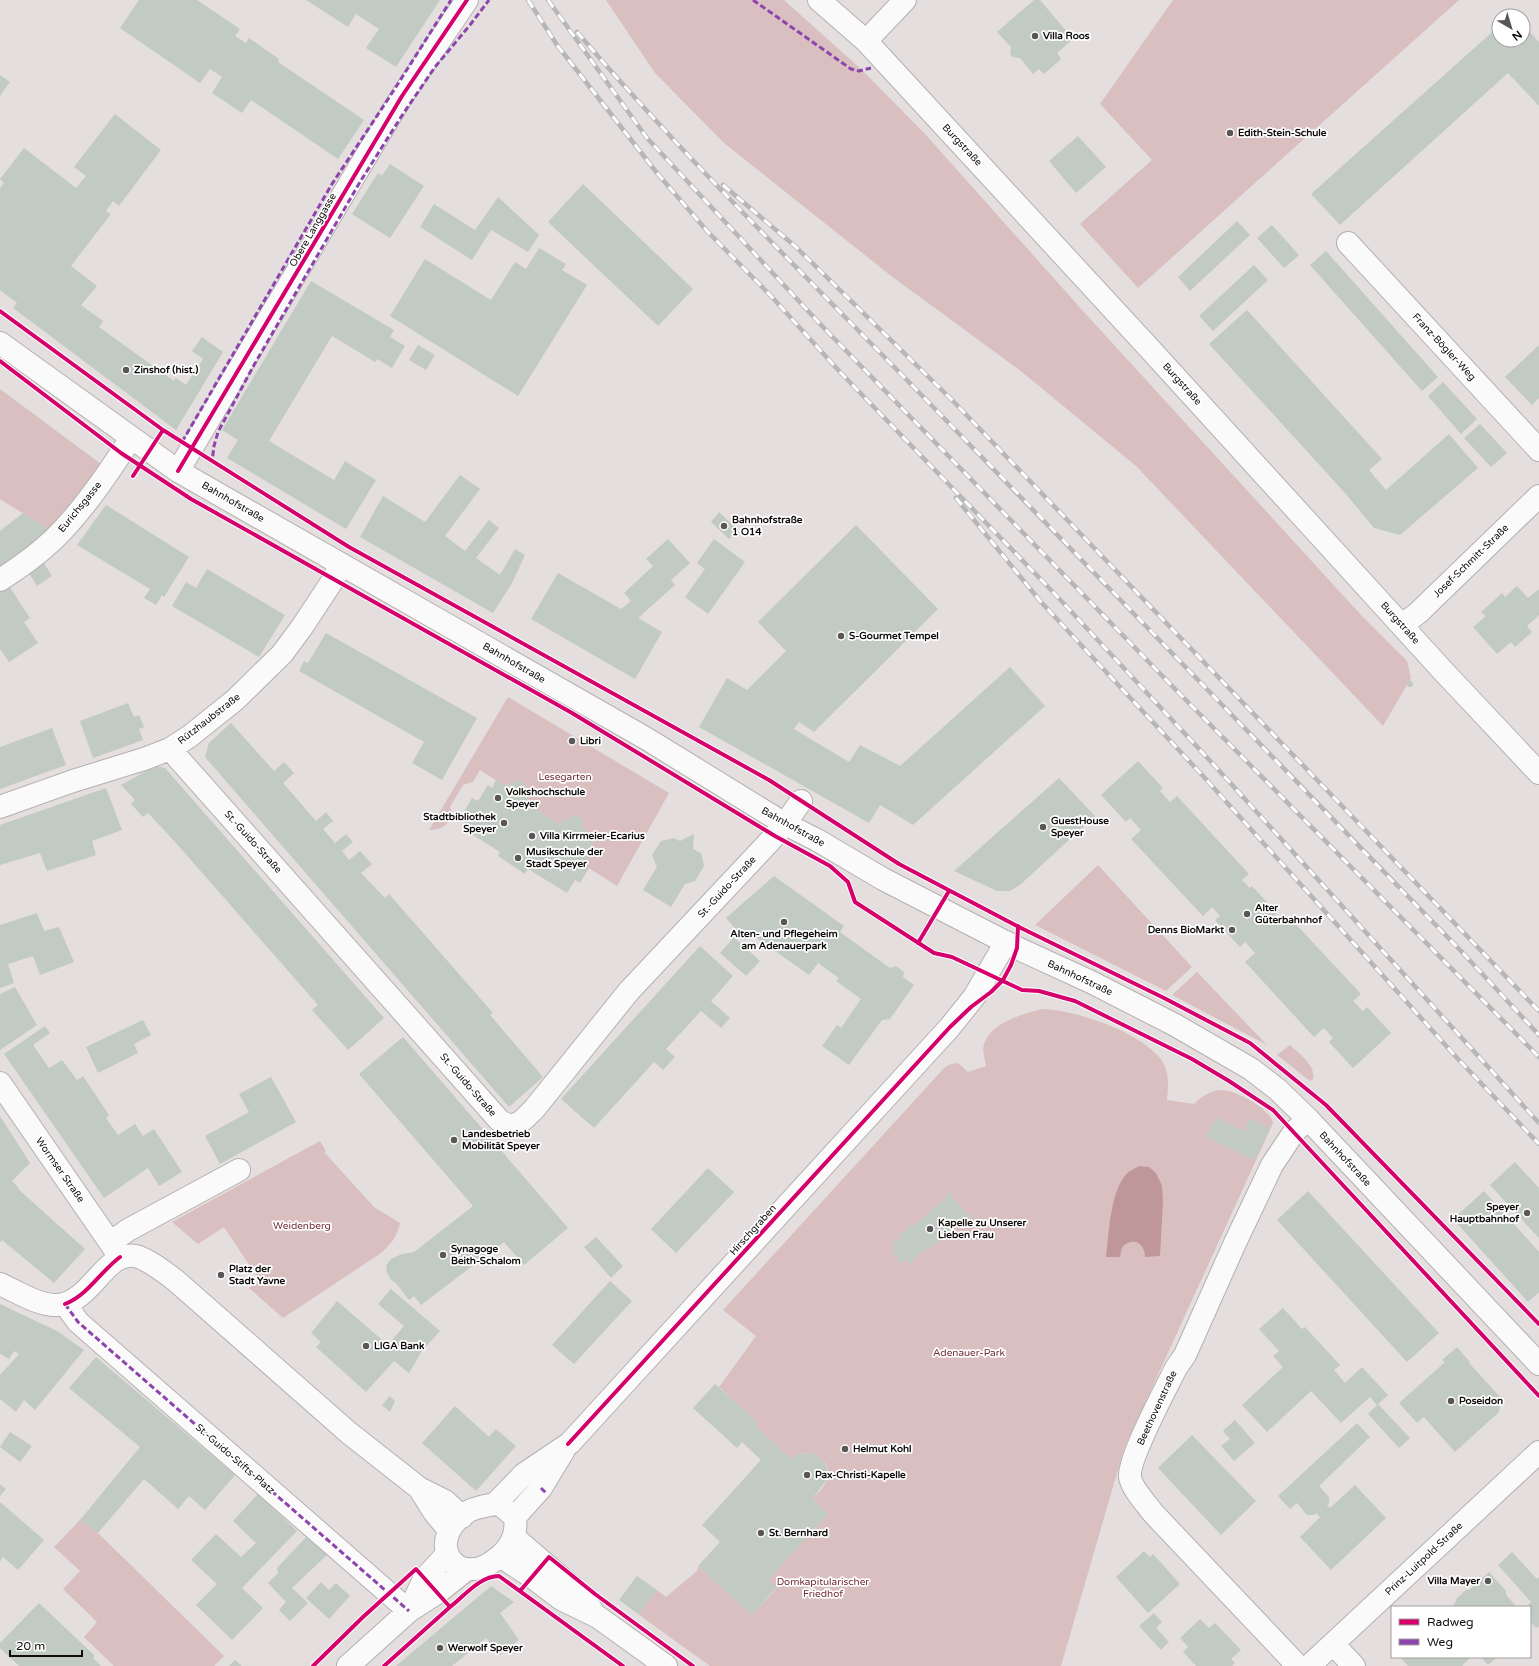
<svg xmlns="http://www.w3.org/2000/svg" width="1539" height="1666" font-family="'Varela Round',sans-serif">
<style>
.green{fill:#d9bfc0}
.water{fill:#c09799}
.building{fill:#c2cac4}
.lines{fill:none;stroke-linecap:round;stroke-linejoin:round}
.minor-casing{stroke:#b5b0b0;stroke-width:24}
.major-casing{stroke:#b5b0b0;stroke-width:24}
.minor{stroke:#fbfafa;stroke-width:22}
.major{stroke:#fbfafa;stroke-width:22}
.rail-casing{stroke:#b7b6b6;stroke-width:4.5}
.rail{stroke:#fff;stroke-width:3;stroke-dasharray:9;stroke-linecap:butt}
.quiet{stroke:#8e44ad;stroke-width:3;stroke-dasharray:6 3;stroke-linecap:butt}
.cycleway-casing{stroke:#fff;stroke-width:6}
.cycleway{stroke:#d6006c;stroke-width:4}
.poi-dot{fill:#5a5656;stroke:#fff;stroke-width:1.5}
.labels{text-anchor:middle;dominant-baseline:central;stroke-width:3.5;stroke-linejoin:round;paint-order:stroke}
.poi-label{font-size:10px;font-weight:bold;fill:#100c0c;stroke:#fff;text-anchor:start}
.street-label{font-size:10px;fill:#100c0c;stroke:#fff}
.park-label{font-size:10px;fill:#722b35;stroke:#fff}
</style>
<rect width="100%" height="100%" fill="#e4dede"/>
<path class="green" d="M606 0H784L862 70 926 135 1083 311 1361 615 1407 661 1411 678 1383 726 1136 466 1022 372 890 275 724 143 655 73Z
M1173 0H1459L1138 288 1080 224 1152 160 1100 104Z
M0 389 101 464 51 531 0 499Z
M508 697 669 793 617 886 584 865 593 851 589 848 595 839 586 833V831L582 828 584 823V820L575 815 572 816 569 820 565 818 560 825 525 803 529 796 524 793 526 785 518 780 515 781 511 786 506 784 505 786 480 770 473 782 463 785 450 807 453 815C447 826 441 830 429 830Z
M1098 865 1192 967 1166 991 1035 925Z
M1197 972 1267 1045 1172 995Z
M1042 1009C1076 1010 1142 1032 1162 1061 1170 1073 1168 1087 1167 1100L1194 1104C1201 1097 1210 1091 1220 1090 1234 1089 1271 1109 1273 1123L1124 1449 1061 1666H710L638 1614 657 1590 666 1597 697 1571 698 1566 752 1615 777 1588 768 1580 828 1514 812 1499C817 1494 823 1488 826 1482 836 1460 807 1444 791 1459L756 1427 758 1424 719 1387 756 1336 723 1310 946 1066 952 1064 958 1063 968 1072 986 1066C985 1059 982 1051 984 1044 991 1022 1023 1014 1042 1009Z
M1290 1045C1299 1054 1316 1065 1313 1079L1310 1081 1277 1055Z
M320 1141 326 1151 324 1152 374 1207 400 1223C397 1237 391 1244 381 1253L283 1318 249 1288 260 1281 224 1227 198 1244 172 1222Z
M80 1520 98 1533 224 1656 214 1666H114L84 1637 97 1622 63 1589 80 1571 54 1547Z"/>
<path class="water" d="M1139 1166 1149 1167 1156 1173 1162 1186 1163 1200 1160 1256 1145 1257C1145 1242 1132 1237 1122 1247L1120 1257H1106C1109 1234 1110 1196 1124 1177 1127 1172 1134 1169 1139 1166Z"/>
<path class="building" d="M139 0H197L240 29 235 36 246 43 249 38 279 59 278 62 364 120 338 159 251 100 242 113 212 93 222 77 210 69 200 83 120 28Z
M306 0H440L396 67 366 48 379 29 356 14 348 27Z
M1034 0H1040L1073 39 1057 53 1061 59 1044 74 1039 69 1033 74 1020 58 1013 57 1010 54 1011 47 997 32Z
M1523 24 1539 42V106L1508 73 1340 225 1311 194 1499 26V40H1523Z
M0 75 10 82 0 96Z
M115 114 161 150 119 206 113 201 106 211 111 214 71 266 97 286 81 305 103 321 99 327 174 381 176 378 186 385 203 359 192 351 202 337 223 352 176 430 13 308 17 303 0 290V188L4 183 0 179 24 148 76 188 86 176 74 167Z
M1078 136 1106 167 1076 193 1049 161Z
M390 164 424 186 390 238 352 214 378 173 382 176Z
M583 184 693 289 658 326 548 222Z
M498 197 539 235 528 252 491 230 472 260 420 227 434 204 475 230Z
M1237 221 1250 235 1190 291 1178 277Z
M1272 225 1299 255 1284 268 1257 238Z
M539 248 566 264 562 270 587 285 518 396 390 316 425 259 491 300 515 262 526 269Z
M1326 251 1438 377 1422 391 1310 265Z
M1254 265 1268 280 1213 331 1199 316Z
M311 281 394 330 390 337 405 346 392 368 377 359 375 362 332 336 269 441 334 480 345 461 376 480 346 529 227 458 238 440 222 430Z
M1247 310 1382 459 1369 470 1386 490 1449 434 1478 468 1400 535 1374 528 1345 493 1209 344Z
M418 345 435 355 426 370 409 360Z
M1539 345V398L1532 405 1505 377Z
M1443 382 1477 419 1461 434 1428 396Z
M1480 424 1507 453 1491 467 1464 438Z
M460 475 480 489 445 536 465 551 489 520 499 528 476 558 500 575 515 549 525 555 512 583 493 613 360 537 383 496 425 522Z
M106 505 189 557 164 597 162 595 156 605 144 598 150 589 77 545Z
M719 512 738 530 729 539 711 522Z
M23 513 51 531 0 572V531Z
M856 525 938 609 814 732 799 722 794 729 849 762 860 745 900 766 1010 667 1045 706 913 825 880 805 869 823 699 727 727 678 747 690 786 651 758 622Z
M668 539 690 563 671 580 675 585 638 618 662 632 635 679 531 619 558 573 621 609 631 601 624 593 653 566 646 559Z
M714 539 745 562 708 614 685 597 705 569 697 563Z
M42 560 52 576 37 586 27 570Z
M207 569 285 615 259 657 172 606 186 582 196 588Z
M7 583 30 618 24 622 38 643 9 662 0 649V588Z
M1517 586 1528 598 1539 589V615L1527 626 1532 632 1515 647 1511 642 1497 654 1473 627 1486 616 1481 612 1502 593 1505 597Z
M326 633 477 718 442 780 412 763 424 742 299 671 304 661 308 663Z
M1407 684a3 3 0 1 1 6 0a3 3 0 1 1-6 0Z
M128 703 134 717 139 715 144 727 139 729 143 740 93 758 80 721Z
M231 723 274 771 284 762 294 773 283 783 316 821 326 812 333 821 323 829 335 843 346 834 353 842 342 851 349 860 360 851 372 864 361 873 385 898 389 894 493 1013 490 1015 543 1077 509 1107 205 757 209 743Z
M52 728 66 765 0 789V747Z
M1138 761 1163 788 1160 791 1170 802 1177 796 1249 874 1242 880 1250 888 1252 886 1277 913 1274 915 1284 925 1291 919 1361 994 1353 1001 1363 1011 1367 1007 1391 1033 1353 1068 1329 1042 1333 1038 1324 1028 1314 1037 1245 962 1255 953 1245 942 1240 947 1215 920 1220 916 1212 907 1203 916 1131 839 1141 830 1130 818 1126 822 1101 795Z
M155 766 165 768 384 1018 348 1050 312 1010 318 1005 176 843 148 813 143 817 131 804 135 800 121 785Z
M1059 778 1095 816 1021 884 1010 891H997L954 871Z
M496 780 505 786 506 784 511 786 515 781 518 780 526 785 524 793 529 796 525 803 560 825 565 817 569 820 572 816 575 815 584 820V823L582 828 586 831V833L595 839 589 848 593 851 584 865 589 868 580 883 575 880 567 893 528 869 525 874 498 856 500 852 462 828 469 815 464 812 472 798 478 801 488 785 492 788Z
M106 788 122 830 92 841 96 855 47 871 40 853 0 865V825Z
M694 834 693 849 701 853 704 866 695 881 685 884 671 907 643 890 657 867 652 855 661 841 674 838 680 841Z
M774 876 844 926 840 932 890 968 896 966 904 972 903 977 914 985 890 1019 882 1020 849 1065 822 1046 837 1025 841 1028 861 999 836 981 839 978 818 963 809 975 751 934 745 940 726 918Z
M37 913 44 931 59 927 74 962 40 975 33 956 8 964 14 983 0 988V925Z
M734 937 760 961 746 976 720 953Z
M700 946 733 976 711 1001 730 1018 721 1028 701 1011 666 1049 675 1057 663 1070 654 1062 594 1128 561 1099Z
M15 987 37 1025 0 1050V994Z
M143 1020 151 1035 134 1044 138 1053 98 1073 86 1047Z
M45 1026 50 1033 33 1045 49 1068 62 1060 77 1080 83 1076 109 1115 106 1118 118 1135 135 1124 143 1136 154 1129 182 1172 159 1186 148 1168 104 1198 4 1054Z
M403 1037 568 1228 524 1265 504 1242 421 1305 414 1296 409 1300 396 1283 391 1280 386 1270 387 1264 391 1259 402 1254 414 1252 473 1206 359 1074Z
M271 1077 296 1122 220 1164 205 1136 249 1112 239 1094Z
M0 1116 30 1163 12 1181 19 1188 18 1189 85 1249 54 1283 2 1240 0 1242Z
M1216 1117 1244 1131 1250 1118 1270 1128 1254 1160 1206 1137Z
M1515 1162 1539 1188V1238L1490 1185Z
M708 1168 734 1192 676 1253 651 1229Z
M948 1191 952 1192 951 1195 967 1214H972V1218L967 1217 928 1250 926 1248 912 1261 913 1265H910V1262L902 1261 901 1264 898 1263 899 1260 895 1254 892 1255 891 1253 894 1251V1244L891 1243 892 1241 895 1242 902 1236 899 1233 902 1231 903 1232 909 1227 908 1226 910 1224 912 1227 947 1197Z
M1308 1191 1439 1333 1407 1362 1277 1220Z
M1484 1191 1539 1252V1292L1528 1302 1453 1219Z
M596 1237 623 1266 611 1278 584 1247Z
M610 1281 632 1301 574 1364 552 1345Z
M391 1289 440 1331 422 1351 409 1373 394 1361 366 1392 316 1347 321 1342 311 1333 337 1301 388 1345 404 1326 378 1304Z
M0 1304 57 1331 84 1350 35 1410 24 1400 16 1412 0 1399V1375L19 1354 14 1351 9 1359 0 1354Z
M1283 1308 1302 1329 1305 1327 1340 1365 1334 1370 1345 1383 1362 1367 1388 1395 1378 1404 1410 1438 1399 1448 1368 1414 1377 1405 1370 1397 1341 1423 1311 1391 1267 1432 1242 1405 1283 1367 1273 1356 1279 1351 1259 1329Z
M1457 1347 1470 1362 1469 1363 1501 1398 1499 1412 1455 1452 1424 1417 1417 1423 1399 1403 1445 1362 1442 1360Z
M96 1357 235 1475 205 1510 189 1496 178 1509 144 1479 98 1533 80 1520 140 1447 69 1388Z
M715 1384 759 1424 756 1427 791 1459 798 1454 813 1453 822 1459 827 1468 826 1481 812 1499 828 1514 768 1580 777 1587 752 1615 698 1566 720 1542 702 1525 761 1460 742 1442 737 1448 693 1408Z
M390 1396 395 1401 390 1412 382 1405Z
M455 1406 489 1437 496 1429 516 1446 476 1491 422 1443Z
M1235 1420 1255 1443 1234 1461 1221 1446 1230 1439 1223 1431Z
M1357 1423 1370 1437 1319 1486 1329 1497V1503L1327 1505 1330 1508 1355 1485 1386 1518 1331 1570 1300 1537 1320 1517 1316 1513 1314 1515H1307L1297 1503 1290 1509 1278 1496Z
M10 1432 32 1446 20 1462 0 1447Z
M1192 1435 1256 1501 1221 1535 1158 1468Z
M0 1484 6 1489 0 1496Z
M258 1494 297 1531 242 1588 263 1608 232 1640 196 1605 217 1584 191 1560 216 1534 241 1557 256 1543 233 1521Z
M0 1502 44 1540 18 1570 3 1557 0 1561Z
M308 1535 328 1554 292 1588 308 1603 290 1621 279 1610 286 1602 268 1583 278 1573 277 1568Z
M1144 1551 1150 1557 1153 1554 1180 1584 1148 1613 1116 1577Z
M1512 1552 1537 1579 1539 1577V1626L1536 1628 1530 1621V1607H1526L1531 1602 1498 1565Z
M1489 1572 1506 1591V1595L1517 1607H1452L1455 1603 1457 1598 1466 1590H1469Z
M637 1576 657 1590 638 1614 619 1600Z
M321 1582 329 1590 336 1583 350 1596 329 1619 306 1598Z
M491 1586 514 1602 500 1613 519 1640 500 1655 486 1638 452 1666H396Z
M39 1603 95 1656 93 1658 101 1666H19L0 1648V1643Z
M1154 1613 1162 1622 1156 1628 1169 1642 1161 1650 1139 1626Z
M1200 1619 1209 1628 1215 1623 1241 1650 1231 1659 1235 1663 1232 1666H1196L1183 1652 1188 1647 1180 1638Z
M1400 1657H1471L1462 1666H1408Z
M1481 1657H1497L1488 1665Z
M235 1660 242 1666H229Z"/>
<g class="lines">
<g class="minor-casing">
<path id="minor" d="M819 0 866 41 1149 348 1444 672 1539 773
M866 41 905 0
M1348 243 1539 450
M0 580C19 568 37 555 53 540 83 511 109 472 131 438
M1402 625 1418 613 1539 496
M170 749 499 1120C515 1132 523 1120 535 1108L629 991 770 841 785 824 801 801
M0 807 73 781 144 759 170 749 190 736 235 700 282 654 302 627 333 580 341 564
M0 1083 120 1257
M111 1242 128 1230 239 1170
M0 1284C16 1291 39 1306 57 1305 93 1303 106 1246 139 1257 152 1262 163 1271 175 1280L349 1433 419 1488 445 1501 462 1517
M65 1304 78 1322 409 1611
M419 1488 434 1512 449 1530
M495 1504 524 1474 570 1443 950 1027 974 997 1006 942
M495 1504 502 1506 515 1517C517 1532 513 1544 501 1555 456 1596 421 1539 469 1511 477 1507 486 1506 495 1504Z
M515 1517 541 1488 564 1450
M515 1538 571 1586 592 1610
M500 1556 532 1577 561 1599 598 1617 666 1666
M409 1611 424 1579 447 1554
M1333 1644 1354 1666
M348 1666 409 1611 437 1593 466 1570
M1298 1666 1153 1513C1147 1505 1131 1487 1130 1477 1128 1459 1166 1388 1176 1368L1185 1355 1235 1243 1272 1165 1294 1132 1308 1119
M1309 1666 1539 1452"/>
</g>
<g class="major-casing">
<path id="major" d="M0 343 178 471 647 739 785 824 817 840 883 879 1017 948 1091 982 1175 1025 1251 1069 1277 1089 1308 1119 1539 1364
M178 471 402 96 467 0"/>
</g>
<use href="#minor" class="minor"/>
<use href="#major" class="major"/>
<g class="rail-casing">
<path id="rail" d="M528 0 557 45 657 173 707 231 771 296 840 372 1053 592 1214 765 1539 1123
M548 0 647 138 823 327 1177 691 1539 1057
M577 32C691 165 817 287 939 413 1114 591 1286 773 1461 951L1539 1035
M723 185 796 247 953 401 1539 1011
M956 498 1041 602 1203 776 1458 1059 1539 1144"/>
</g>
<use href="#rail" class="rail"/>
<path class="quiet" d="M753 0 851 69 859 71 871 68
M182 442 332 184 394 90 451 0
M215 463 212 462 214 446 218 432 254 365 360 182 401 117 435 67 470 25 489 0
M65 1304 78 1322 409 1611
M541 1488 547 1494"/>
<g class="cycleway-casing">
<path id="cycleway" d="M0 311 163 430 349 547 769 780 899 864 1021 928 1164 998 1250 1043 1326 1105 1539 1324
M0 361 121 453 191 499 572 713 775 836 830 866 848 882 855 902 934 953 952 957 1022 990 1039 991 1075 1001 1192 1059 1229 1081 1273 1110 1539 1396
M178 471 402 96 467 0
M133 476 163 430
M918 943 949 891
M65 1304C88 1295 100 1272 120 1257
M568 1444 950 1027 971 1007 991 992 1003 980 1011 965 1017 948 1018 926
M520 1591 549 1557 595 1594 693 1666
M313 1666 363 1617 416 1569 450 1607C464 1596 480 1576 499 1576L623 1666
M384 1666 450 1607"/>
</g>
<use href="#cycleway" class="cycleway"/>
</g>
<g class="poi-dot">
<circle cx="1035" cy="36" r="4"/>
<circle cx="1230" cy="133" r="4"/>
<circle cx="126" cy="370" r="4"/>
<circle cx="724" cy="526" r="4"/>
<circle cx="841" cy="636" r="4"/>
<circle cx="572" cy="741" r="4"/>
<circle cx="498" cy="798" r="4"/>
<circle cx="504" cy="823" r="4"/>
<circle cx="1043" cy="827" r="4"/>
<circle cx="532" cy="836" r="4"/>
<circle cx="518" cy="858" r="4"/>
<circle cx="1247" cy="914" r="4"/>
<circle cx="784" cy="922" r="4"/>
<circle cx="1232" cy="930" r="4"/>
<circle cx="454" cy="1140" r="4"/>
<circle cx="1527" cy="1213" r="4"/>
<circle cx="930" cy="1229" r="4"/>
<circle cx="443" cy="1255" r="4"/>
<circle cx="221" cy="1275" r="4"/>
<circle cx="366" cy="1346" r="4"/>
<circle cx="1451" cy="1401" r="4"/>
<circle cx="845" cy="1449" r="4"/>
<circle cx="807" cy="1475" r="4"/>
<circle cx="761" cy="1533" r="4"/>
<circle cx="1488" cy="1581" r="4"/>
<circle cx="440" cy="1648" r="4"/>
</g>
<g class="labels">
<g class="poi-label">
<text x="1043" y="36">Villa Roos</text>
<text x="1238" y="133">Edith-Stein-Schule</text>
<text x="134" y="370">Zinshof (hist.)</text>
<text x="732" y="520">Bahnhofstraße<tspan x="732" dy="12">1 O14</tspan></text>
<text x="849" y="636">S-Gourmet Tempel</text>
<text x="580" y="741">Libri</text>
<text x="506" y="792">Volkshochschule<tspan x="506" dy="12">Speyer</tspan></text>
<text x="496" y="817" text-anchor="end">Stadtbibliothek<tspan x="496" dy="12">Speyer</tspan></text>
<text x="1051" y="821">GuestHouse<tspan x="1051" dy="12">Speyer</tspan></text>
<text x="540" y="836">Villa Kirrmeier-Ecarius</text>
<text x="526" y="852">Musikschule der<tspan x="526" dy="12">Stadt Speyer</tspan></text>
<text x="1255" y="908">Alter<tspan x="1255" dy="12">Güterbahnhof</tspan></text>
<text x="1224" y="930" text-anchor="end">Denns BioMarkt</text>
<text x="784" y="934" text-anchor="middle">Alten- und Pflegeheim<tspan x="784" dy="12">am Adenauerpark</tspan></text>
<text x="462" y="1134">Landesbetrieb<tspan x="462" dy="12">Mobilität Speyer</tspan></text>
<text x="1519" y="1207" text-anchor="end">Speyer<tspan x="1519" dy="12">Hauptbahnhof</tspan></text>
<text x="938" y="1223">Kapelle zu Unserer<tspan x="938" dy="12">Lieben Frau</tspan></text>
<text x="451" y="1249">Synagoge<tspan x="451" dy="12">Beith-Schalom</tspan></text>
<text x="229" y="1269">Platz der<tspan x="229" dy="12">Stadt Yavne</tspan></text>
<text x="374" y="1346">LIGA Bank</text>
<text x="1459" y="1401">Poseidon</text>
<text x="853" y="1449">Helmut Kohl</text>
<text x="815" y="1475">Pax-Christi-Kapelle</text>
<text x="769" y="1533">St. Bernhard</text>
<text x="1480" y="1581" text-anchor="end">Villa Mayer</text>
<text x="448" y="1648">Werwolf Speyer</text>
</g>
<g class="street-label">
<text transform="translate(962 145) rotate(47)">Burgstraße</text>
<text transform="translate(313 230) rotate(-60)">Obere Langgasse</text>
<text transform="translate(1444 347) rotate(47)">Franz-Bögler-Weg</text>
<text transform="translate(1182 384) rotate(48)">Burgstraße</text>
<text transform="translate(233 502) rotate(30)">Bahnhofstraße</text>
<text transform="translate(80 507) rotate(-51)">Eurichsgasse</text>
<text transform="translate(1471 561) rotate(-44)">Josef-Schmitt-Straße</text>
<text transform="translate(1400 623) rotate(48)">Burgstraße</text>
<text transform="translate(514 663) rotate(30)">Bahnhofstraße</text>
<text transform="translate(209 719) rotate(-38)">Rützhaubstraße</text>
<text transform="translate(793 827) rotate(29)">Bahnhofstraße</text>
<text transform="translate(253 842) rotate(48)">St.-Guido-Straße</text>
<text transform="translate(727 887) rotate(-47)">St.-Guido-Straße</text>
<text transform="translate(1080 978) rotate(25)">Bahnhofstraße</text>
<text transform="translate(468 1085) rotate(49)">St.-Guido-Straße</text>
<text transform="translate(1345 1159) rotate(47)">Bahnhofstraße</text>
<text transform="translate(60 1170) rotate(55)">Wormser Straße</text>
<text transform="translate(753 1230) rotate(-48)">Hirschgraben</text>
<text transform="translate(1157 1408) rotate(-65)">Beethovenstraße</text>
<text transform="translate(235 1459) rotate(41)">St.-Guido-Stifts-Platz</text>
<text transform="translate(1424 1559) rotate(-43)">Prinz-Luitpold-Straße</text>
</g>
<g class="park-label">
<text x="565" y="777">Lesegarten</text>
<text x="302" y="1226">Weidenberg</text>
<text x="969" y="1353">Adenauer-Park</text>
<text x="823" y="1582">Domkapitularischer<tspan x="823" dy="12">Friedhof</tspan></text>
</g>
</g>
<rect x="1391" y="1606" width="140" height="52" fill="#ffffff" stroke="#9f9e9e"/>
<rect x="1399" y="1619" width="20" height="6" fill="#d6006c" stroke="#9f9e9e"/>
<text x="1427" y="1626" font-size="12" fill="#100c0c">Radweg</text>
<rect x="1399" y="1639" width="20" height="6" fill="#8e44ad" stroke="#9f9e9e"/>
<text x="1427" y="1646" font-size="12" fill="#100c0c">Weg</text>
<g transform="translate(1511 28) rotate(142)"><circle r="19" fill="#ffffff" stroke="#9f9e9e"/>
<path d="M0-3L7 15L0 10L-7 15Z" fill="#5a5656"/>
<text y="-6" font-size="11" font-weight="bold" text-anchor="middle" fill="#100c0c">N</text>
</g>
<path d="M10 1650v6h72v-6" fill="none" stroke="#100c0c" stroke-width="2"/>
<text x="16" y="1650" font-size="12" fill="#100c0c" stroke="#ffffff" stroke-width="3" paint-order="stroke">20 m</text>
</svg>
